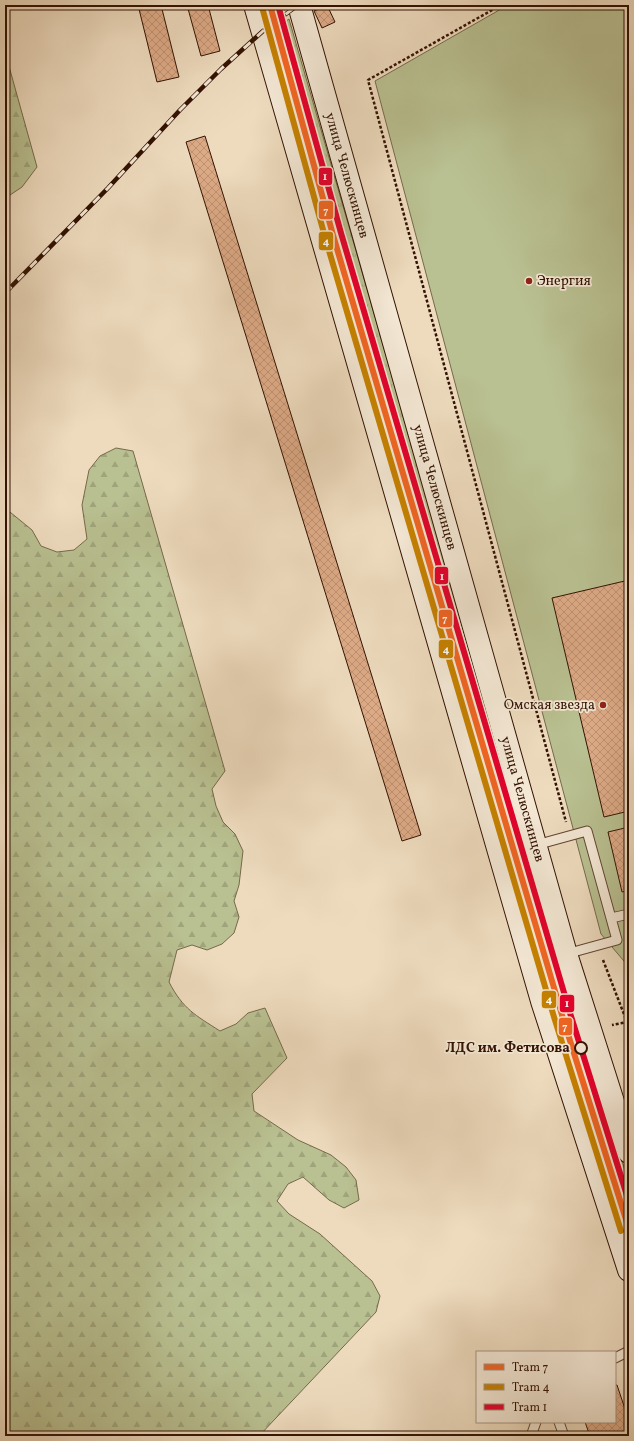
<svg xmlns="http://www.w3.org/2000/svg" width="634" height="1441" font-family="Vollkorn,serif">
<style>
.grass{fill:url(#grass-tufts);stroke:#76694a}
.forest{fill:url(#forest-firs);stroke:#76694a}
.garden{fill:#b9c091;stroke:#76694a}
.building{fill:url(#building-cross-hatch);stroke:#321202}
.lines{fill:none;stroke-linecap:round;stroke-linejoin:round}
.service-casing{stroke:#614431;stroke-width:11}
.secondary-casing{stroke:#321202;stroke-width:24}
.path{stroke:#321202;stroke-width:2.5;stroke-dasharray:3 2;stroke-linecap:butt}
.service{stroke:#f4e8d5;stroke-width:9}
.secondary{stroke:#f4e8d5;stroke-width:22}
.rail-casing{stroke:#321202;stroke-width:4.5}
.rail{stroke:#f4e8d5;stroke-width:3;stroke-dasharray:9;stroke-linecap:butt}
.tram-1-casing{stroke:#f4e8d5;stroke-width:9}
.tram-2-casing{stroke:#f4e8d5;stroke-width:9}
.tram-3-casing{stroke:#f4e8d5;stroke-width:9}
.tram-1{stroke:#f26522;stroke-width:6}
.tram-2{stroke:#c68100;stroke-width:6}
.tram-3{stroke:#e4002b;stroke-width:6}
.poi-dot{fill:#8f2418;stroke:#f4e8d5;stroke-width:1.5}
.stop-dot{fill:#f4e8d5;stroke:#321202;stroke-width:2}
.labels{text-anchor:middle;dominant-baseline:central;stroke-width:3.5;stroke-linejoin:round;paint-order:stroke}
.street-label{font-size:14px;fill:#321202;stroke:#f4e8d5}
.poi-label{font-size:14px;fill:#321202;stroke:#f4e8d5;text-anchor:start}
.stop-label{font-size:14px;font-weight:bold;fill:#321202;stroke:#f4e8d5;text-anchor:end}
.line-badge{stroke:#f4e8d5;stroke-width:1.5}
.badge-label{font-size:11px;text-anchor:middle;font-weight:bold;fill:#fff}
</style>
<defs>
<pattern id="grass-tufts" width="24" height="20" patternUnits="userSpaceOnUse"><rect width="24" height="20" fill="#b9c091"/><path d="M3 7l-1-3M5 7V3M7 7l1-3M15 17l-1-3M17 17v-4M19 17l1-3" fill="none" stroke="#a0a47b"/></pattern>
<pattern id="forest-firs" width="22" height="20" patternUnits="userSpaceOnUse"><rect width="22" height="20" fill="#b9c091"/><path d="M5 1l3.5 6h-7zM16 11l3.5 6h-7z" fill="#a0a47b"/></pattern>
<pattern id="building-cross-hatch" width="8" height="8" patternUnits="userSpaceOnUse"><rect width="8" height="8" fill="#ddaa86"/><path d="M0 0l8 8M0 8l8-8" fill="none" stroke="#be9172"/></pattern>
</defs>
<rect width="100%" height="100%" fill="#eedbbe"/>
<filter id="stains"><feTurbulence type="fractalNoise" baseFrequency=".005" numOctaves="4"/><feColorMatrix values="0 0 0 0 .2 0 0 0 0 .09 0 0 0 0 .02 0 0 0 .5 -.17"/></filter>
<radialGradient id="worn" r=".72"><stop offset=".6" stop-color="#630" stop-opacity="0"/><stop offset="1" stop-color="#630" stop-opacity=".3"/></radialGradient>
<path class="grass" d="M265 5H285L286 9 270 21Z
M289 19 580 1027 570 1033 563 1029 555 1005 274 30Z
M587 1067 594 1074 629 1183V1239L576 1072 580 1068Z"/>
<path class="forest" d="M5 52 37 167 22 187 10 195 5 191Z
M116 448 133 451 225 771 212 789 216 806 223 822 235 834 243 851 239 885 234 901 239 917 234 933 222 944 207 950 192 945 177 950 169 982C183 1009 195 1015 220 1031L236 1024 248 1013 265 1008 287 1058 252 1094 254 1111 298 1140 331 1155 346 1167 356 1180 359 1200 344 1208 329 1200 303 1177 288 1184 277 1201 289 1214 320 1234 372 1281 380 1296 376 1312 259 1436H5V508L32 530 41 546 57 552 74 550 87 539 82 505 89 470 100 456Z"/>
<path class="garden" d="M508 5H629V967L601 934 375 81Z"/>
<path class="building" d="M138 5H161L179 77 157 82Z
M187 5H208L220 51 201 56Z
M327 5 335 22 322 28 314 11Z
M205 136 421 835 402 841 186 142Z
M629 580V811L604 817 552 598Z
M629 827V890L622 892 608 832Z
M615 1385H617L629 1421V1436H590L585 1422H615Z"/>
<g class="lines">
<g class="service-casing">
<path id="service" d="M536 845 587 831 617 940 566 954
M611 918 629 914
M615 1358 629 1351
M559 1422 564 1436
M531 1436 536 1422"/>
</g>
<g class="secondary-casing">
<g id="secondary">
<path d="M255 5 542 1001 629 1270"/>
<path id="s1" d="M299 5 566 954 629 1152"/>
</g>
</g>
<path class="path" d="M501 5 368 80 566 822
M603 960 627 1022 612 1025"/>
<use href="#service" class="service"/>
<use href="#secondary" class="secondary"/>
<g class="rail-casing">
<path id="rail" d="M5 293 108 188 180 110 221 69 263 31 298 5"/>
</g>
<use href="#rail" class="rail"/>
<g class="tram-1-casing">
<path id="tram-1" d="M270 5 333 235 562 1015 629 1229"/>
</g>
<g class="tram-2-casing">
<path id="tram-2" d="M262 7 325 237 554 1017 621 1231"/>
</g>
<g class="tram-3-casing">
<path id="tram-3" d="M278 5 341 233 570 1013 629 1202"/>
</g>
<use href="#tram-1" class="tram-1"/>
<use href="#tram-2" class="tram-2"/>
<use href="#tram-3" class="tram-3"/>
</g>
<g class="poi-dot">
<circle cx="529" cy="281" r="4"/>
<circle cx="603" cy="705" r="4"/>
</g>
<circle class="stop-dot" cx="581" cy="1048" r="6"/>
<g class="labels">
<g class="street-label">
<text stroke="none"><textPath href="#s1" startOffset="177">улица Челюскинцев</textPath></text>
<text stroke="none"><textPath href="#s1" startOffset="501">улица Челюскинцев</textPath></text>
<text stroke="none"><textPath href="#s1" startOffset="825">улица Челюскинцев</textPath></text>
</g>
<g class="poi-label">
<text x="537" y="281">Энергия</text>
<text x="595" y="705" text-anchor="end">Омская звезда</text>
</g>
<g class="stop-label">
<text x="570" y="1048">ЛДС им. Фетисова</text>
</g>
</g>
<g class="line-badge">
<rect x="318" y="167" width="15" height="19" rx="4" fill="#e4002b"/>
<rect x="318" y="200" width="16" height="20" rx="4" fill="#f26522"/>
<rect x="318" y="231" width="16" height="20" rx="4" fill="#c68100"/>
<rect x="434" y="566" width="15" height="19" rx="4" fill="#e4002b"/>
<rect x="438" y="609" width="15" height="19" rx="4" fill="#f26522"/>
<rect x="438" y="639" width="16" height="20" rx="4" fill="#c68100"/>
<rect x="541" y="990" width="16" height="19" rx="4" fill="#c68100"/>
<rect x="559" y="994" width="16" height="19" rx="4" fill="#e4002b"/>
<rect x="558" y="1017" width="15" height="19" rx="4" fill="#f26522"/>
</g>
<g class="badge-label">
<text x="325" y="180">1</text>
<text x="326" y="214">7</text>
<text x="326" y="245">4</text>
<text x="442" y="580">1</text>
<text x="445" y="622">7</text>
<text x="446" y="653">4</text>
<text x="549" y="1003">4</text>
<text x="567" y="1007">1</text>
<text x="565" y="1030">7</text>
</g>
<rect width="634" height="1441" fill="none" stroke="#eedbbe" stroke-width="20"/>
<rect x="6" y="6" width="622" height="1429" fill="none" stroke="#321202" stroke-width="2"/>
<rect x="10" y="10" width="614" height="1421" fill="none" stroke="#321202"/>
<rect x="476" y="1351" width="140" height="72" fill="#f4e8d5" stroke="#a69281"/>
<rect x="484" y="1364" width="20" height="6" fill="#f26522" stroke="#a69281"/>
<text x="512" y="1371" font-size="12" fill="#321202">Tram 7</text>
<rect x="484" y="1384" width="20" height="6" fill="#c68100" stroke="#a69281"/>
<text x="512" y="1391" font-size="12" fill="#321202">Tram 4</text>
<rect x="484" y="1404" width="20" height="6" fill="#e4002b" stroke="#a69281"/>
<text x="512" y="1411" font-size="12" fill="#321202">Tram 1</text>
<rect width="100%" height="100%" filter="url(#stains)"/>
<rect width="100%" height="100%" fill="url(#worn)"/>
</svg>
